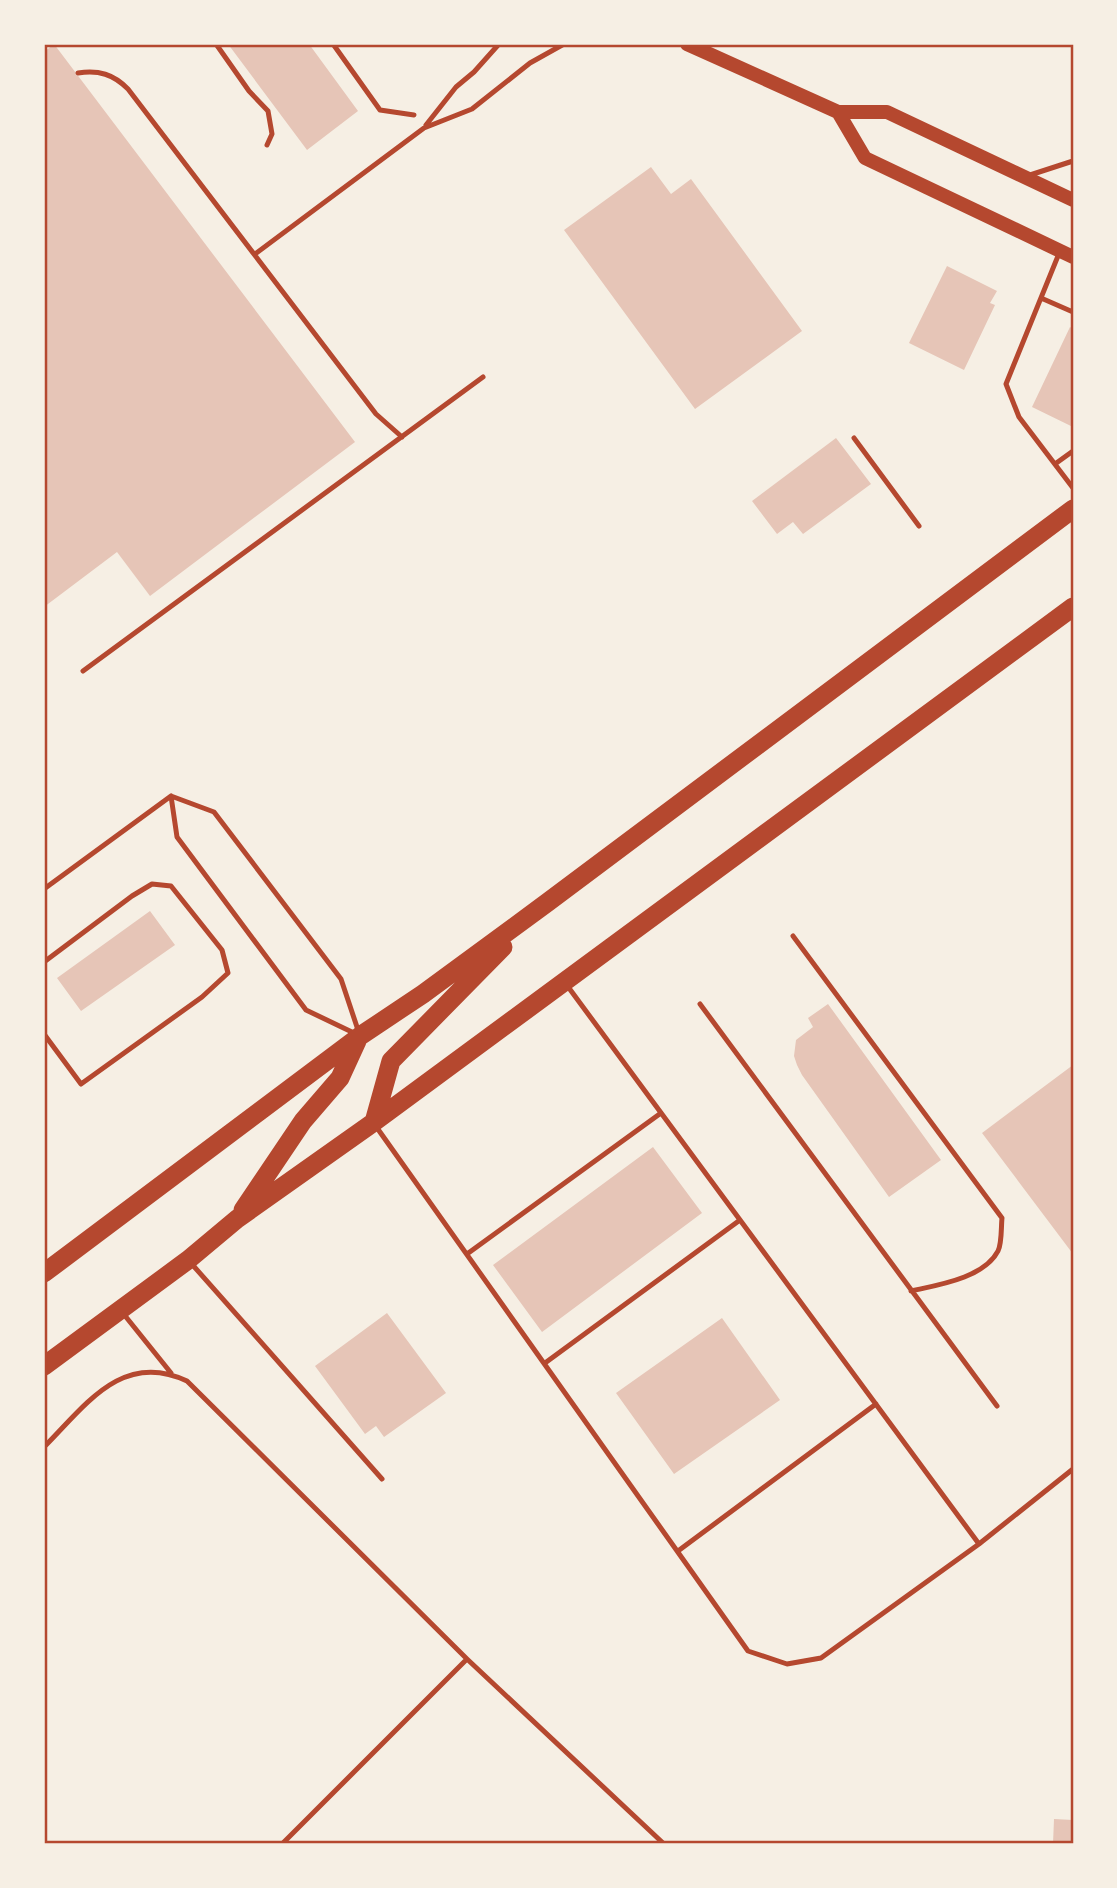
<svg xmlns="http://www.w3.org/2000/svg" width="1117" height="1888" font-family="'Times New Roman',serif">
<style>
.building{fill:#e6c5b7}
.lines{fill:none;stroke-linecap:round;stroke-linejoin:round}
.service{stroke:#b5482f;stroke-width:5}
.secondary{stroke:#b5482f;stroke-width:14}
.trunk{stroke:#b5482f;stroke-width:19}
.neatline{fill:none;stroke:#b5482f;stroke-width:2.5}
</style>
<rect width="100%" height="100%" fill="#f6efe4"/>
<path class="building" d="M54 44 355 442 150 596 117 552 44 607V52Z
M228 44H309L358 111 307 150Z
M651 167 671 194 691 179 802 331 695 409 564 230Z
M947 266 997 291 990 303 995 305 964 370 909 343Z
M1070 327 1073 329V427L1032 407Z
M836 438 871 484 803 534 793 522 777 534 752 501Z
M150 911 175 945 81 1011 57 978Z
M828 1004 941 1160 889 1197 802 1075 797 1065 794 1056 796 1040 813 1027 808 1018Z
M1073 1065V1254L982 1133Z
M653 1147 702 1213 542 1332 493 1265Z
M387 1313 446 1393 384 1437 376 1426 365 1434 315 1366Z
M722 1318 780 1400 674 1474 616 1393Z
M1054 1819 1073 1820V1844H1053Z"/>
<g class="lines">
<path class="service" d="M216 44 249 91 268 111 272 134 267 145
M333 44 380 110 414 115
M78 73C99 70 113 74 128 89L376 414 402 437
M426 125 456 87 474 72 499 44
M1030 175 1073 161
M1060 251 1006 384 1019 417 1073 488
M255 254 424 128 472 109 530 63 564 44
M1041 298 1073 312
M854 438 919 526
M1055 464 1073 451
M83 671 483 377
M171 796 177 837 306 1010 354 1033
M171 796 214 812 341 979 359 1033
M44 889 171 796
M793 936 1002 1218C1001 1227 1002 1243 998 1251 984 1278 938 1285 911 1291
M44 962 132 896 152 884 171 886 222 950 228 973 202 997 81 1084 44 1034
M566 984 979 1544
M700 1004 997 1406
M375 1125 748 1651 787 1664 821 1658 979 1544 1073 1469
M467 1254 661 1113
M190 1262 382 1479
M122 1312 171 1373
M545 1363 740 1220
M44 1447C85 1406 122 1350 187 1381L467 1659 664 1844
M678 1551 876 1404
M282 1844 467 1659"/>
<path class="secondary" d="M687 44 838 112H887L1073 200
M838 112 865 158 1073 257"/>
<path class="trunk" d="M374 1122 391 1061 503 947
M243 1210 303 1121 340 1078 357 1041
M44 1273 360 1036 423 994 548 902 1073 509
M44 1366 188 1260 237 1219 374 1122 1073 607"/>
</g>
<rect width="1117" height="1888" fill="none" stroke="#f6efe4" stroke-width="91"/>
<rect x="46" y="46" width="1026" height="1796" class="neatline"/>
</svg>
